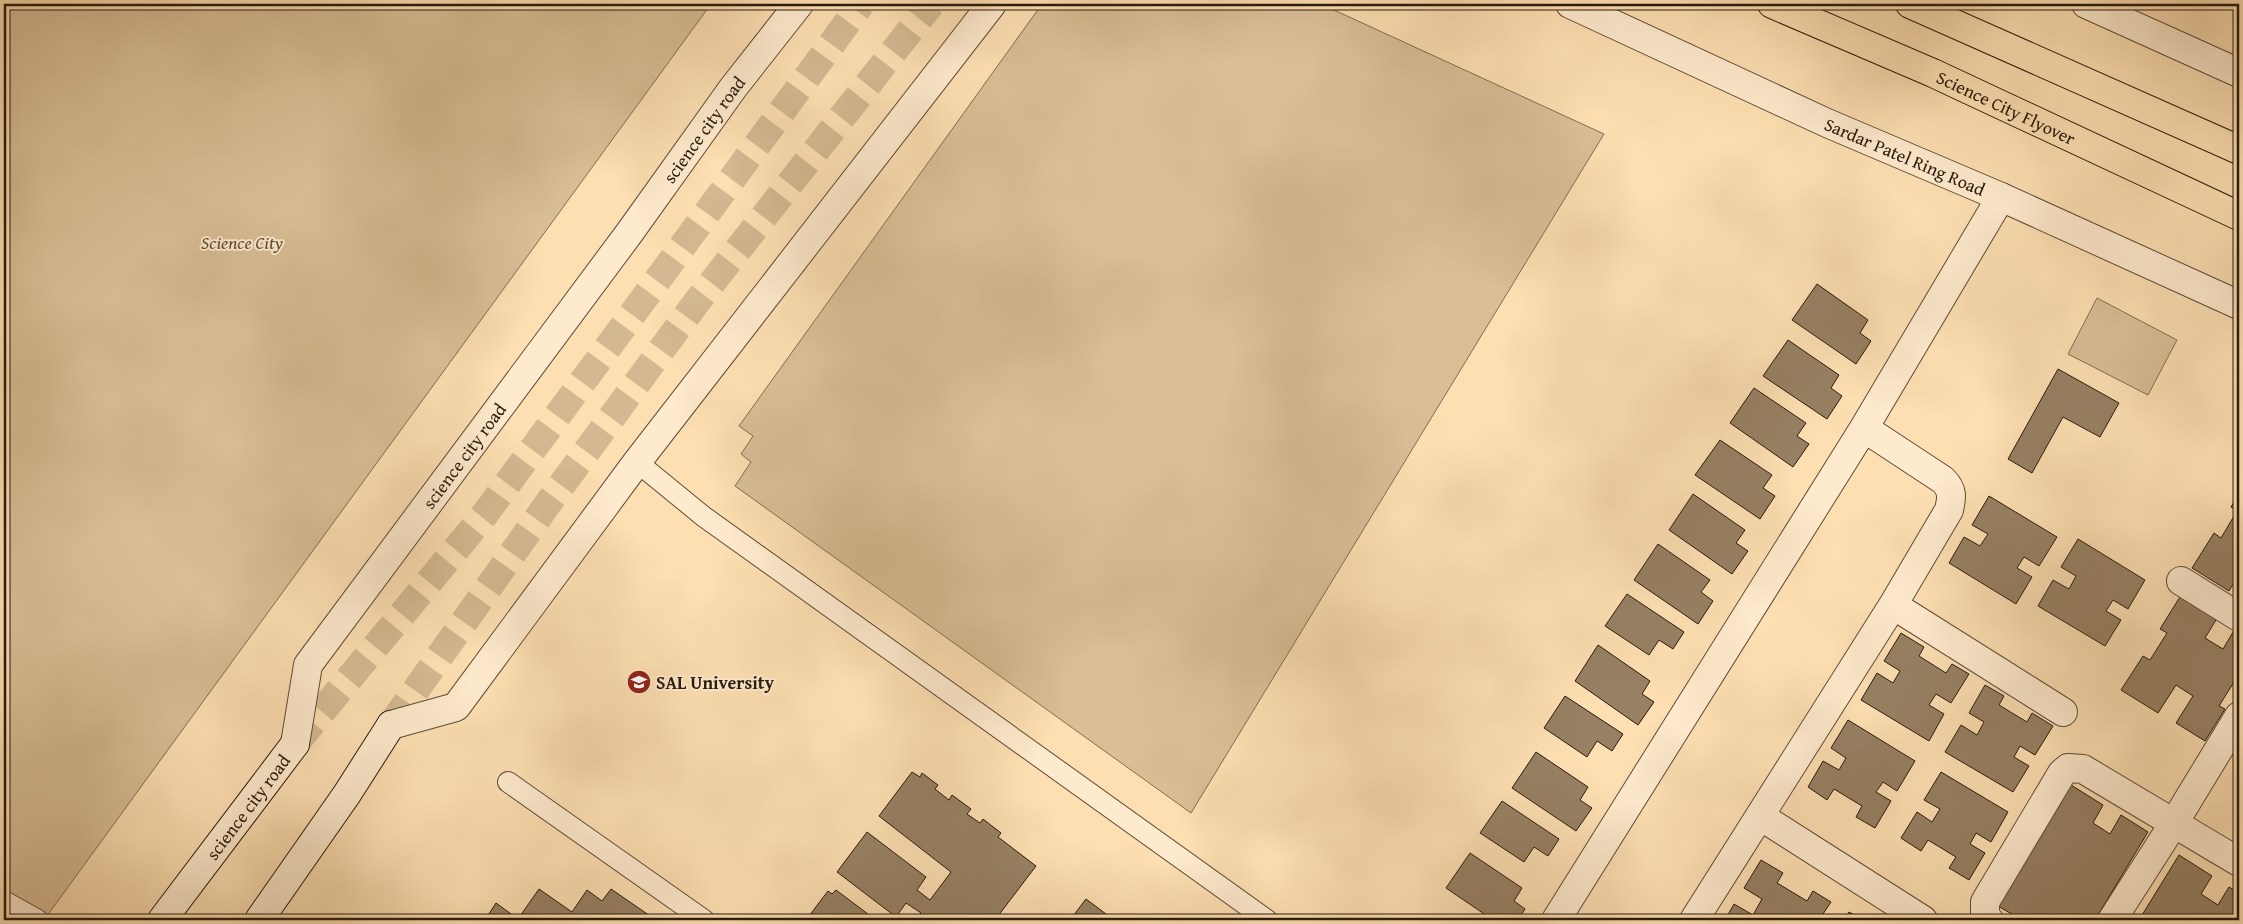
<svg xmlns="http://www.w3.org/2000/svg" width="2243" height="924" font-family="'Gentium Book Plus',serif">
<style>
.green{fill:#d9be96;stroke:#816c52}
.building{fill:#978063;stroke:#291a0e}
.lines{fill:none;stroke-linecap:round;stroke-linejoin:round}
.secondary-tunnel{stroke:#d3b891;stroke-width:28;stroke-dasharray:28 14;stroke-linecap:butt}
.service-casing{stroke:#5e4b37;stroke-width:22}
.minor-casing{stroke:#5e4b37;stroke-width:30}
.tertiary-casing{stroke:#5e4b37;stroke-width:30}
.secondary-casing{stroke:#291a0e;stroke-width:30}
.trunk-casing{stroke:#291a0e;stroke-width:30}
.service{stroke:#feeacd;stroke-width:20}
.minor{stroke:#feeacd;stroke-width:28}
.tertiary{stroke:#feeacd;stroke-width:28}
.secondary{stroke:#feeacd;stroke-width:28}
.trunk{stroke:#fddfb2;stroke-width:28}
.labels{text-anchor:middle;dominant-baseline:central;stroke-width:4;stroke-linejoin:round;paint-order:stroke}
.street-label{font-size:18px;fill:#291a0e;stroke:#feeacd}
.park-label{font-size:18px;font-style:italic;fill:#5e4b37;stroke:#feeacd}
.poi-label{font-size:18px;font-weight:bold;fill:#291a0e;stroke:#feeacd;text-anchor:start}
</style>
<rect width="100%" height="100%" fill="#fddfb2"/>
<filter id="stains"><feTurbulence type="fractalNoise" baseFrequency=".004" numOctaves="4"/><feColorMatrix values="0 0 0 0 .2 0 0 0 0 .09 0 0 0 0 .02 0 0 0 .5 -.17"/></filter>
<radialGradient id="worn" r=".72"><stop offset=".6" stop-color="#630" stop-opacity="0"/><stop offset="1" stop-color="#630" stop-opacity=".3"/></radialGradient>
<path class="green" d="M4 4H711L44 920H4Z
M1042 4H1321L1604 134 1191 813 735 486 751 462 741 454 753 436 739 426Z
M2097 298 2177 340 2148 395 2068 354Z"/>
<path class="building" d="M1817 284 1868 320 1860 333 1871 341 1856 364 1792 320Z
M1788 340 1839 375 1831 388 1842 396 1827 419 1763 376Z
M2058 369 2119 403 2100 437 2063 417 2032 473 2008 459Z
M1754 388 1806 423 1797 436 1809 444 1793 467 1730 423Z
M1720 440 1772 475 1763 488 1775 496 1760 519 1695 475Z
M2239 493V574L2229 591 2192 568 2214 533 2221 538 2237 511 2231 507Z
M1693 494 1745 530 1736 543 1748 551 1732 574 1669 530Z
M1989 496 2057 537 2039 566 2024 557 2017 568 2032 577 2016 604 1949 563 1964 537 1980 546 1988 534 1972 525Z
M2078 539 2145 580 2128 609 2113 600 2106 611 2121 620 2105 646 2038 606 2053 580 2069 589 2076 576 2061 567Z
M1658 544 1710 580 1701 592 1713 601 1698 624 1634 580Z
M2183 592 2219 615 2205 638 2223 649 2236 627 2239 629V674L2219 706 2225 709 2205 741 2176 723 2193 696 2176 685 2158 713 2121 690 2143 656 2150 660 2167 633 2160 629Z
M1627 594 1684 632 1673 649 1659 640 1649 655 1605 626Z
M1901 633 1924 647 1919 656 1946 673 1952 664 1969 674 1951 703 1936 694 1929 705 1944 714 1929 741 1861 700 1877 673 1893 683 1900 671 1884 661Z
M1598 645 1650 681 1642 694 1654 702 1638 725 1575 681Z
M1985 685 2004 696 1999 705 2027 722 2032 713 2053 726 2035 755 2020 746 2014 757 2029 766 2013 792 1945 752 1961 725 1977 735 1984 722 1969 713Z
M1565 696 1623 734 1612 751 1597 741 1587 757 1544 728Z
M1848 720 1915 761 1897 791 1883 782 1876 792 1891 801 1875 828 1856 817 1862 806 1834 789 1827 800 1808 787 1823 761 1839 770 1846 758 1831 748Z
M1536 752 1588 787 1580 800 1592 808 1576 831 1512 788Z
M912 772 920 777 922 773 938 785 935 789 949 800 952 795 971 809 967 814 980 823 983 819 1001 833 998 837 1036 866 995 920H915L921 913 906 903 896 917 837 872 867 832 926 877 917 890 930 900 951 872 879 816Z
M1941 772 2008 812 1991 842 1976 833 1970 844 1985 853 1969 880 1949 868 1956 857 1928 840 1921 851 1901 838 1917 812 1932 822 1940 809 1924 800Z
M2071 785 2103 805 2093 823 2110 834 2121 815 2148 832 2095 920H2044L2035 914 2031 920H2022L1998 906Z
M1502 801 1559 839 1548 856 1534 847 1524 862 1480 833Z
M1470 853 1522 888 1514 901 1525 909 1518 920H1493L1446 888Z
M2179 855 2212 876 2201 894 2218 905 2229 887 2239 893V920H2139Z
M1761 860 1783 873 1777 883 1807 901 1813 891 1831 902 1819 920H1725L1734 904 1753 915 1762 899 1744 888Z
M539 889 572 912 587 890 602 901 611 889 656 920H485L496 903 518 919Z
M836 890 876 920H806L828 891 832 894Z
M1086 899 1114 920H1070Z
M1849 912 1864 920H1844Z
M473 914 482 920H468Z"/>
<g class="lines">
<path class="secondary-tunnel" d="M391 725 544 509 696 303 931 4
M295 744 485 514 861 4"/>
<g class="service-casing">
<path id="service" d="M637 462 703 516 1267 920
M508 782 704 920
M4 901 38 920"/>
</g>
<g class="minor-casing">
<path id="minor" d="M1864 428 2001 197
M2181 581 2239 617
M1893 605 2063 712
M1760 816 1923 920
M1556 920 1864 428 1943 480C1953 490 1952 497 1949 510L1893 605 1694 920
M1989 920 1985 916V902L2062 773 2068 768 2083 769 2239 862
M2112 920 2174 823 2239 716"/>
</g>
<g class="tertiary-casing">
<g id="tertiary">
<path id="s1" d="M1570 4 1827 123 2001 197 2239 305"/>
<path d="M2086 4 2239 73"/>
<path d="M391 725 456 707 637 462 992 4"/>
<path id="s2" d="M295 744 308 665 630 232 733 88 799 4"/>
</g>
</g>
<g class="secondary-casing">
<g id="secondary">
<path id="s3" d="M162 920 295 744"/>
<path d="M259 920 347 794 391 725"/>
</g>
</g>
<g class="trunk-casing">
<g id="trunk">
<path id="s4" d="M1772 4 1933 73 2239 216"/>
<path d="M1910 4 2239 150"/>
</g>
</g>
<use href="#service" class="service"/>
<use href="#minor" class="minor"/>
<use href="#tertiary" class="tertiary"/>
<use href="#secondary" class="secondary"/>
<use href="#trunk" class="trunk"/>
</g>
<defs>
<g id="university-disc" transform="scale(1.25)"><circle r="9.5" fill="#8f2418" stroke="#feeacd"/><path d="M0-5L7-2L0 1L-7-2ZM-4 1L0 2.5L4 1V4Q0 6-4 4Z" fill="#fff"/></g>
</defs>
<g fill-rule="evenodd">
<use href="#university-disc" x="639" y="682"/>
</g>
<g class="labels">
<g class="street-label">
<text stroke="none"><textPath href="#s4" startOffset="256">Science City Flyover</textPath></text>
<text stroke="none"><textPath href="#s2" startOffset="746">science city road</textPath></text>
<text stroke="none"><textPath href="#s1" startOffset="368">Sardar Patel Ring Road</textPath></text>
<text stroke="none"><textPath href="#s2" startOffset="341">science city road</textPath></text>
<text stroke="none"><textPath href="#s3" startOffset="142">science city road</textPath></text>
</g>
<g class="park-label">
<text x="242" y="242">Science City</text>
</g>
<g class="poi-label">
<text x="656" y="682">SAL University</text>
</g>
</g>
<rect width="2243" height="924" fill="none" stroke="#fddfb2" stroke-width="20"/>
<rect x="5" y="5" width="2233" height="914" fill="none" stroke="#291a0e" stroke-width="2.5"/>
<rect x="10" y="10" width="2223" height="904" fill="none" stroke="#291a0e"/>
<rect width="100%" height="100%" filter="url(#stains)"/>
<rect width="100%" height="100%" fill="url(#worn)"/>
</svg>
